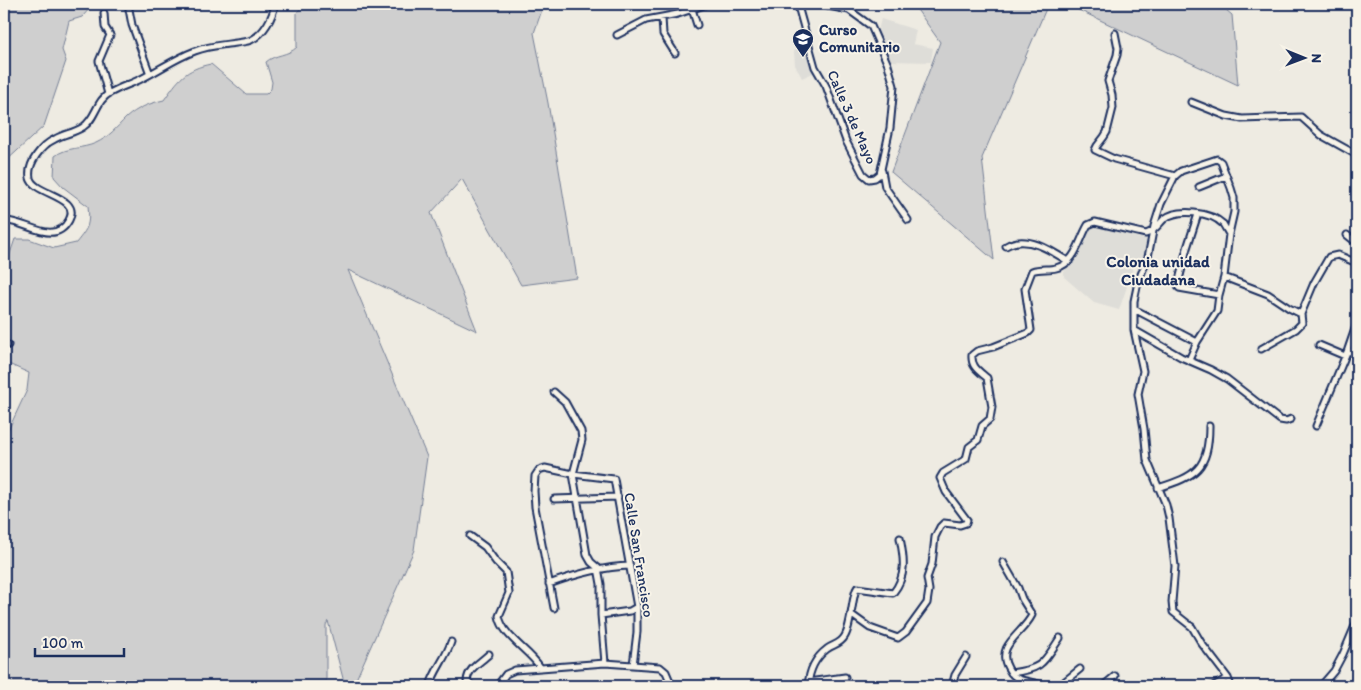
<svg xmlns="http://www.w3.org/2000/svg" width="1361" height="690" font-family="Itim,sans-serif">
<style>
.built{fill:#deddd8}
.green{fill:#cfcfcf;stroke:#757f96}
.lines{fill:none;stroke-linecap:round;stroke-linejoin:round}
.street-casing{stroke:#1b2f5e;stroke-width:9}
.street{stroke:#f7f3e8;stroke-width:5}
.labels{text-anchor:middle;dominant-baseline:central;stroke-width:4;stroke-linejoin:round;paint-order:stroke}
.poi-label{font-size:15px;font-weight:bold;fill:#1b2f5e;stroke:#f7f3e8;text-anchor:start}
.street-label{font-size:15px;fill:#1b2f5e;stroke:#f7f3e8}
.neighbourhood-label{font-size:16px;font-weight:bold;fill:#1b2f5e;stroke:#f7f3e8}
</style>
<rect width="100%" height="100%" fill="#eeebe2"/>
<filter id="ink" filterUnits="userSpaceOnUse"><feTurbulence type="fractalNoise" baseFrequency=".02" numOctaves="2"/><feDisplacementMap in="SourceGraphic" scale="10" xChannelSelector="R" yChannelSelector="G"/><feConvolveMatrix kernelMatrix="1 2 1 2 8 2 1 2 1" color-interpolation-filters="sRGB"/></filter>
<g filter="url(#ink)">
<path class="built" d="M881 19 916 30 913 44 933 48 931 62 889 61 882 41 877 35Z
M808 45 815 72 802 78 795 65 794 52 795 49Z
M1093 225 1148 240 1141 267 1134 266 1119 310 1094 303 1064 277V272L1076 257Z"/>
<path class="green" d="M4 4H89L91 7 82 17 69 21 62 50 66 61 44 126 4 163Z
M303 4H544L534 33 548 103 577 278 521 285 462 179 431 213 477 331 348 270 427 457 414 550 353 686H345L328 621 326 625V686H4V445L5 437 27 390 29 373 4 362V271L15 239H29L54 248 76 243C88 228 90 225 88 206L63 187 54 177 55 156C66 147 83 149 96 143 109 137 116 128 126 118 137 108 150 103 164 100 178 80 185 69 211 64L246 94H266L271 89 272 82 266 62C275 54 288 56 297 47V13Z
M913 4H1048L982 158 994 260 891 172 940 42Z
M1066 4H1219L1232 15 1238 85Z"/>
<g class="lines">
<g class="street-casing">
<path id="street" d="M128 4 132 25 150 74
M798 6 815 67 826 86 846 141 863 174 869 179 875 178 880 174 890 128 894 86 888 65 871 26 849 10
M798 6 817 4 849 10 857 4
M692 9 697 25
M104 13 105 27 110 35 99 61 108 94
M662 18 663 34 675 53
M1115 33 1118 48 1117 55 1108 81 1112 95 1113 108 1107 132 1104 137 1097 146 1095 150 1114 159 1175 176
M617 35 646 20 678 14 707 4
M1191 102 1226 116 1242 119 1301 117 1321 135 1357 155
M882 171 885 187 908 220
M1199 187 1226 176
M1198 214 1187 248 1178 284 1179 288 1219 295
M4 221C24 219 54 248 69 220 82 196 34 195 30 178 27 163 42 145 55 139 63 134 74 133 83 127 96 119 96 100 110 93 120 87 131 84 141 79 159 70 176 58 195 51 208 46 222 45 236 43 240 42 247 42 251 40 264 34 273 17 275 4
M1347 235 1357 243
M1006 246C1026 234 1051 250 1069 262
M1224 277 1268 294 1289 308 1301 314 1314 283 1329 257 1338 255 1357 263
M1134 309 1197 342
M1134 330 1181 357 1211 370 1227 379 1280 420 1286 421 1291 419
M1319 345 1345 356
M4 347 8 345
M1261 349 1296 329 1302 323 1301 314
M1347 352 1357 351
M1189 360 1197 342 1217 311 1219 295 1224 277 1229 234 1234 212V198L1231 188 1221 162 1217 159 1181 171 1175 176 1161 204 1154 226 1148 257 1138 282 1134 301V330L1143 371 1138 394 1144 429 1147 460 1166 505 1169 518 1175 566 1172 602 1173 612 1192 627 1202 644 1228 678 1231 686
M554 392 565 402 581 431 582 440 573 474 587 555 591 562 598 568 601 584V615L605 663
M1316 426 1347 352 1357 323
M1158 488C1196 476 1209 469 1209 426
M554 499 618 497
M470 536 485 547 496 562 506 572 509 593 499 616C503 637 528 649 540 667
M1003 562 1018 588 1022 599 1032 615C1023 634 995 645 1008 668 1010 672 1014 677 1019 679 1027 682 1037 683 1045 686
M549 584C576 574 601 567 630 566
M554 608 535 507 534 491 535 476 539 470 545 468 573 474 614 479 637 607V632L633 665
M601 615 630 611 637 607
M852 615 870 628 898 638 906 632 927 603 929 590 927 578 932 564 935 537 940 527 944 523 960 525 966 523 967 520 946 492 940 478 943 473 966 459 969 447 978 440 982 426 990 419 992 407 987 378C979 371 971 367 972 355L977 351 993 347 1028 333 1031 330 1025 289 1032 271C1040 268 1048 270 1056 268 1076 263 1079 240 1088 225L1095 222 1146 234C1155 231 1158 225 1164 219 1178 208 1211 212 1223 224 1225 227 1227 231 1229 234
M1011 673C1043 669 1043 663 1060 638
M808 682 845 677
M430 686C434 671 446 658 451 642
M472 686 467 681C468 668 480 663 489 654
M497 686 506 674 515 670 605 663 660 667 666 672 672 686
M808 686C809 672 815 658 827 649 833 644 840 645 845 636 852 624 852 594 857 588L893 593C907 576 904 558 900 538
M952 686 955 675 966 657
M1059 686 1080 669
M1103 686 1115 676
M1213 686 1228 678
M1321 686 1334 671 1343 654 1357 621"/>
</g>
<use href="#street" class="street"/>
</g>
</g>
<defs>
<g id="school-pin" transform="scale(1.125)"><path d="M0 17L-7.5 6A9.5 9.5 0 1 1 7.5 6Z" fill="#1b2f5e" stroke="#f7f3e8"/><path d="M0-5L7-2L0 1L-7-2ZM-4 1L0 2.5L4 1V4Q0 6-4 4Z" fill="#fff"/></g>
</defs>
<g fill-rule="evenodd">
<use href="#school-pin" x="803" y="39"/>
</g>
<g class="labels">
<g class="poi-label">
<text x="819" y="30">Curso<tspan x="819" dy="17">Comunitario</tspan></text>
</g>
<g class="street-label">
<text transform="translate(852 117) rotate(66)">Calle 3 de Mayo</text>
<text transform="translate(639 555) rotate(81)">Calle San Francisco</text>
</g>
<g class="neighbourhood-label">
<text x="1158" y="261">Colonia unidad<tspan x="1158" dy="18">Ciudadana</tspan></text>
</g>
</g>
<rect width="1361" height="690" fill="none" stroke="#f7f3e8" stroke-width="20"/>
<rect x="10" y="10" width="1341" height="670" fill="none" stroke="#1b2f5e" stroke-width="2" filter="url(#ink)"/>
<g transform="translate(1304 58) rotate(91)" stroke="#f7f3e8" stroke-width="4" paint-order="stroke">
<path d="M0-4L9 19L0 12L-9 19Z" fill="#1b2f5e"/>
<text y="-8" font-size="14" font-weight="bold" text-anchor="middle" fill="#1b2f5e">N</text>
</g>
<path d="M35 648v8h89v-8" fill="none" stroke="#1b2f5e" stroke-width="2.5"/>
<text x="42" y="648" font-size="15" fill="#1b2f5e" stroke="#f7f3e8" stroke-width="4" paint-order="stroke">100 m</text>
</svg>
